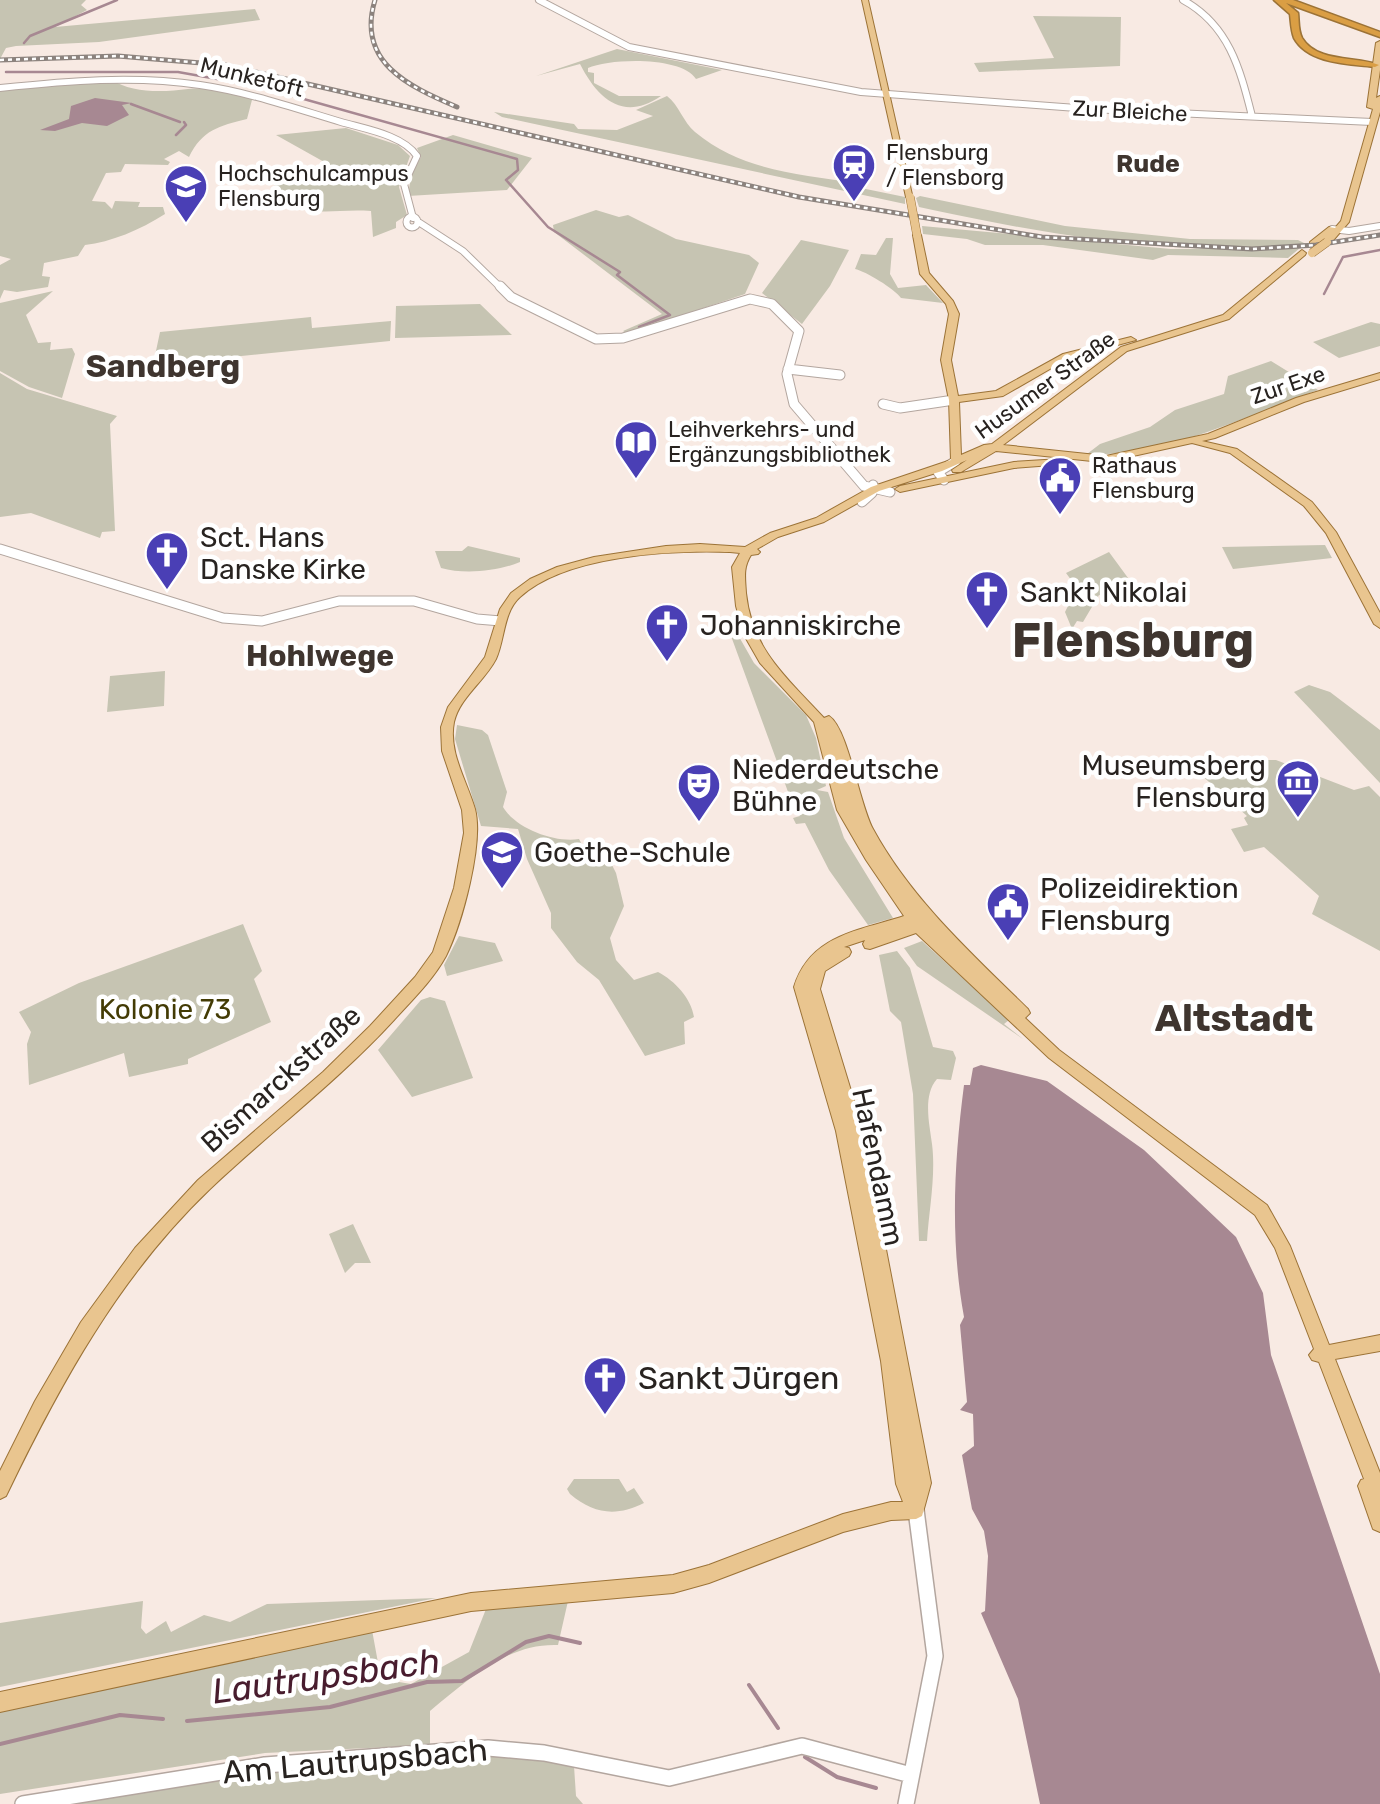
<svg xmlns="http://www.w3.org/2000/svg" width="1380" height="1804" font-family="Rubik,sans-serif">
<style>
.green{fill:#c6c4b2}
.water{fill:#a78892}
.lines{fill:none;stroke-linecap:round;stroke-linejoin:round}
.stream-far1{stroke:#a78892;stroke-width:2.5}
.stream{stroke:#a78892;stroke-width:4}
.minor-far2-casing{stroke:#b3a69f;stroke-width:8}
.minor-far1-casing{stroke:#b3a69f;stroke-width:11}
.minor-casing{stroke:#b3a69f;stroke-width:18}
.major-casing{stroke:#9c7337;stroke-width:2}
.highway-casing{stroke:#9c7337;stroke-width:3}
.minor-far2{stroke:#fff;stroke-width:6}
.minor-far1{stroke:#fff;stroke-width:9}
.minor{stroke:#fff;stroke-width:15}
.major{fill:#e9c58f;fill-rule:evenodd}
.highway{fill:#da9e44;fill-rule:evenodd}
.rail-casing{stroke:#8c837e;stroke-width:5}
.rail{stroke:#fff;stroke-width:2.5;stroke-dasharray:4;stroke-linecap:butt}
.major-bridge-casing{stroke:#9c7337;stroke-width:9;stroke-linecap:butt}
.major-bridge{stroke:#e9c58f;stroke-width:8}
.labels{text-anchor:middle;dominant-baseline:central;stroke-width:9;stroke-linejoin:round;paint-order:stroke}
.far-street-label{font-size:22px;fill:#282320;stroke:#fff}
.far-poi-label{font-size:22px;fill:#282320;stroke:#fff;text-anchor:start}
.far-neighbourhood-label{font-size:25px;font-weight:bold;fill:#3f352f;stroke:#fff}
.poi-label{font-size:28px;fill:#282320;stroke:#fff;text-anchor:start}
.park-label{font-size:28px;fill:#433b04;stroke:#fff}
.street-label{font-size:28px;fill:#282320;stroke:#fff}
.neighbourhood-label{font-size:30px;font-weight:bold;fill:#3f352f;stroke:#fff}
.far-district-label{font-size:32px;font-weight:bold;fill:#3f352f;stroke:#fff}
.near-poi-label{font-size:32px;fill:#282320;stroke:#fff;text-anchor:start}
.near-street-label{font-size:32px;fill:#282320;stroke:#fff}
.near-water-label{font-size:35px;font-style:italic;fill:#481c2e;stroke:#fff}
.district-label{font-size:38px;font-weight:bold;fill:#3f352f;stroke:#fff}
.town-label{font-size:48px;font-weight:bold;fill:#3f352f;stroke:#fff}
</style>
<rect width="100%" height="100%" fill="#f8eae3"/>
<path class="green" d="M0 0H86L81 5 87 10 55 27 255 9 260 20 99 42 16 46 6 48 0 59Z
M1033 16 1121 17 1120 66 979 72 974 63 1054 58Z
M617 49 722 70 696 79C682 56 610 58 588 68V72L594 73V83L619 96H661C623 122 598 99 580 64L536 76Z
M110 79C133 94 164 92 188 89 208 87 232 92 253 96L247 119C219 126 202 130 189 157L179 151 164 159 170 162 168 165 125 164 121 172 106 173 92 201 105 202 112 209 115 201 140 202 138 207H163L165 214C140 230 111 242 85 245L78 256 44 263 42 276 50 277 48 287 17 292 4 290 0 299V265L11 259 0 256V91Z
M667 96C679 105 683 122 695 132 742 171 798 174 856 183L861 188 905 197V204L502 117 494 112 574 124 578 129 617 130 653 116 636 110Z
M346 128 398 145 410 156 399 187 407 215 396 222V228L373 237 371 211C321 208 305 224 270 180L339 171 351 177 276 135Z
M453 135 532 158 507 190 408 196 411 175 421 157 417 148Z
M920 196 1065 226 1190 239 1298 240 1306 244C1191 261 1033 232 919 207L916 198Z
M596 210 619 217 628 215 676 239 749 255 759 263 745 294 627 334 623 331 662 314 554 232 553 225Z
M922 226 1171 249 1300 248 1288 258 1168 255 1153 260 1043 245H985L967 239 923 234Z
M886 238H893L890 274 898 288 926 285 943 303 901 298C895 289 865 271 855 269L861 254 876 255Z
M801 240 849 250 830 286 802 324 762 293Z
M53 291 26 315 38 343 51 342 50 350 72 348 75 354 62 398 29 387 0 371V303Z
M480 304 512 335 395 338 396 306Z
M311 317 312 328 391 321 390 341 153 365 160 332Z
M1371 322 1380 324V346L1339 358 1313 342Z
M1271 361 1318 390C1249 415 1161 458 1087 454L1100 444 1150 427 1175 410 1224 394 1228 376Z
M0 373 27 389 117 416 110 424 115 531 102 532 100 538 31 513 0 517Z
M1325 545 1332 558 1233 569 1222 547Z
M468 546 520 558V562C499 571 465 575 441 568L435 551H462Z
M1109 552 1131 582 1116 599 1099 595 1083 622 1077 621 1072 629 1065 612 1077 588 1066 573Z
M738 635 754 663 806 715 816 738 826 786 817 790 828 792 844 838 893 918 868 925 829 870 805 823 796 824 793 818 800 816 796 809 789 810 786 802 791 800 731 636Z
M165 671 164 706 107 712 110 676Z
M1309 685 1330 692 1380 730V783L1294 692Z
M457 725 482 730 488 735 507 792 503 807C516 829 555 843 579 839L586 852 604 849 616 873 624 906 610 938 616 960 634 980 658 972C675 981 691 998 694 1017L684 1022 685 1044 645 1056 599 980 577 962 551 928V913L527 859 518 829 481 826 455 739Z
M1232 760H1276L1354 790 1369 786 1380 797V951L1312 914 1319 896 1264 847 1244 852 1231 829 1248 825 1244 818 1247 816 1199 773Z
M243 924 262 971 254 979 271 1022 188 1059V1064L129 1077 124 1053 29 1085 27 1044 31 1032 19 1012 79 983Z
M459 936 495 943 503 961 447 976 444 965Z
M922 941 1009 1020 1004 1024 1023 1039 917 966 904 948Z
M897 951 910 968 933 1047 953 1051 956 1058 951 1080 937 1079C922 1096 930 1126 932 1144 936 1175 929 1210 927 1241H919L913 1094 901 1022 890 1011 879 955Z
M430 997 445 1001 473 1078 412 1097 378 1050 421 1000Z
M353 1224 371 1263H355L345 1273 329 1234Z
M574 1479H619L627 1492 634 1488 644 1503C616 1517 594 1514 570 1494L567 1489Z
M436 1598 0 1687V1623L143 1601 141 1628 146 1634 166 1621 171 1632 204 1615 230 1622 267 1604Z
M568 1601 558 1645C507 1643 468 1680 430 1711V1745L265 1753 0 1794V1710L372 1630 381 1679 411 1684 469 1652 486 1609Z
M511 1754 574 1766 576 1796 583 1804H70C219 1772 359 1762 511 1754Z"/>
<path class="water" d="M95 98 132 103 122 105 129 115 107 126 82 123 55 131 40 130 69 119 71 106Z
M981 1065 1047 1081 1144 1150 1236 1237 1263 1293 1271 1355 1380 1674V1804H1040L1018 1699 981 1613 985 1611 988 1556 984 1531 972 1509 962 1455 974 1446 973 1414 960 1410 967 1402 960 1325 964 1317C950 1241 954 1162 964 1085H970L973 1068Z"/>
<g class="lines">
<path class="stream-far1" d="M24 43 30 36 117 0
M6 72H178L261 87 517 159 518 170 506 180 548 227 620 272 617 275 670 315 639 327
M131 104 180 122
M176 135 186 125 184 122
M1324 294 1343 257 1380 250"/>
<path class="stream" d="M749 1685 778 1728
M187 1721 330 1707 427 1682 462 1681 526 1642 549 1636 580 1643
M0 1744 120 1715 163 1719
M805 1757 837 1777 876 1788"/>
<g class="minor-far2-casing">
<path id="minor-far2" d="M539 0 629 47 861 92 1090 109 1372 122
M1183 0C1229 25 1240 69 1252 116
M0 88C67 81 133 75 200 85 248 92 294 108 341 122 365 129 403 135 417 156L404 184 413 218
M406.5 222a5.5 5.5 0 1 1 11 0a5.5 5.5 0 1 1-11 0Z
M420 223 463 251 502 289
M1332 229 1349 231 1380 226"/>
</g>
<g class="minor-far1-casing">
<path id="minor-far1" d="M500 286 511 297 596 339 623 338 750 299 772 304 799 331 787 374 794 404 864 486 890 492
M788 369 840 375
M883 404 900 408 954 400
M944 480 938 472 956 461
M862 502 872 493 873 485
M0 549 223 618 262 621 339 601H414L477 619 501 621"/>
</g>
<g class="minor-casing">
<path id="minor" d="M23 1804 265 1765 488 1748 544 1753 669 1778 802 1746 911 1775
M906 1804 935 1656 916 1510"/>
</g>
<g class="major-casing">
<path id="major" d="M862 0H868L913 199 906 197Z
M1380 41V70L1376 98 1380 96V112L1349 222 1330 244H1324L1323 242 1325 239 1316 246H1310V242L1329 227 1335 228 1341 221 1373 109 1367 107 1376 43Z
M917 232 921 235 929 273 953 301 959 314 951 360 958 396 996 391 1063 354 1131 337 1136 340 1069 358 1003 396 959 402 961 455 984 445 992 444 1121 347 1223 315 1302 250 1306 253 1305 255 1229 319 1127 351 1003 445 1106 456 1208 434 1296 398 1380 373V379L1304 402 1215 438 1202 441 1237 449 1312 502 1336 532 1380 613V628L1374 624 1326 533 1304 506 1230 453 1192 443 1097 464 1092 461 996 451 961 472H953L952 470 967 460 942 471 879 491 824 522 778 537 757 549 760 552 758 554 751 555C743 568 745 577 746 593 752 650 787 678 824 718L829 716C848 728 859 803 873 829 911 899 972 954 1028 1009L1030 1013 1025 1018 1059 1050 1267 1205 1290 1246 1329 1345 1380 1335V1351L1335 1359 1380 1473V1532L1373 1529 1358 1486 1361 1480 1364 1479 1319 1362 1312 1360 1309 1355 1314 1349 1275 1248 1255 1215 1049 1058 916 933 870 949 865 948 863 944 865 940 910 925 844 947 849 948 851 952 849 956 825 971 820 989 863 1130 931 1483 922 1516 916 1519 891 1520 843 1532 709 1583 673 1593 471 1611 0 1712V1692L471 1593 673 1575 709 1565 843 1514 891 1502H903L896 1484 881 1361 836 1131 794 987C810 935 858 931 904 916L866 860 837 810 814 722 760 663 744 635 736 606 732 567 740 553 730 552C671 550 566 555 520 597 503 612 505 640 496 659 484 682 460 697 454 722 448 752 467 781 475 809 484 843 462 924 446 956 433 980 412 1000 394 1020 337 1082 270 1132 210 1189 119 1276 60 1384 6 1496L0 1499V1471L35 1401 81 1322 135 1248 198 1180 323 1072 370 1026 415 977 433 952 454 888 464 833 462 810 442 751 441 727 448 707 485 657 500 609 511 593 530 579 557 567 594 557 666 546 700 544 745 547 770 533 816 518 871 487 951 460 949 400 941 360 949 314 946 304 920 274 913 235Z
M1061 459 1065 460V464L1014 468 900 492 895 489 900 486 1014 462Z"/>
</g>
<g class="highway-casing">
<path id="highway" d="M1274 0H1293L1380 32V37L1286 3 1298 13C1299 21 1298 30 1302 38 1317 63 1357 56 1379 65L1375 67C1350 64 1308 64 1294 38 1291 30 1291 22 1290 14Z"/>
</g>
<use href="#minor-far2" class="minor-far2"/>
<use href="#minor-far1" class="minor-far1"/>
<use href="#minor" class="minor"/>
<use href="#major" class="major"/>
<use href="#highway" class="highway"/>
<g class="rail-casing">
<path id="rail" d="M375 0C356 62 408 86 457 107
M0 60 118 56 225 65 799 197 1042 237 1252 249 1316 245 1380 235"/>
</g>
<use href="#rail" class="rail"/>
<g class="major-bridge-casing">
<path id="major-bridge" d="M910 197 917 235
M1312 253 1327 242"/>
</g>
<use href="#major-bridge" class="major-bridge"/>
</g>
<defs>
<g id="station-pin" transform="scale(2.25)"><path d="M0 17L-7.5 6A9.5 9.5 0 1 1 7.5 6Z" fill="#4a3fb5" stroke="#fff"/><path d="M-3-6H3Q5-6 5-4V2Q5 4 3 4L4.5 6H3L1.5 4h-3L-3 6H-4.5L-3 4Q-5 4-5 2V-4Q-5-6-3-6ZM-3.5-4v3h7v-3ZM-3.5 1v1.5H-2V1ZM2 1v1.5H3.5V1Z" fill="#fff"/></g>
<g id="university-pin" transform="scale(2.25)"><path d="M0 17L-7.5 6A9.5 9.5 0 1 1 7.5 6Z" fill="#4a3fb5" stroke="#fff"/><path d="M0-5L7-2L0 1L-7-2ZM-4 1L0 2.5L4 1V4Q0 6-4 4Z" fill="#fff"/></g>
<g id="library-pin" transform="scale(2.25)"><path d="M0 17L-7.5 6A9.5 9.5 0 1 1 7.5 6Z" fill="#4a3fb5" stroke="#fff"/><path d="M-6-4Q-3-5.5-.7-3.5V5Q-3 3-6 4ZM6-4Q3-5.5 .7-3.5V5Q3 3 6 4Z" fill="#fff"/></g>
<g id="civic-pin" transform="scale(2.25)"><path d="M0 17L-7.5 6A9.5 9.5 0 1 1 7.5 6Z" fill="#4a3fb5" stroke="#fff"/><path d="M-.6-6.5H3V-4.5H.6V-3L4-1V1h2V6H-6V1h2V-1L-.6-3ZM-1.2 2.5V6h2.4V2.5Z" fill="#fff"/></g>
<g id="church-pin" transform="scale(2.25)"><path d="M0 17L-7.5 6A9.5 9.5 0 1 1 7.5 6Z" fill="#4a3fb5" stroke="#fff"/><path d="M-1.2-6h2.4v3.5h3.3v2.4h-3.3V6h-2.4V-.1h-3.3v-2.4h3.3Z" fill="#fff"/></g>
<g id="museum-pin" transform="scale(2.25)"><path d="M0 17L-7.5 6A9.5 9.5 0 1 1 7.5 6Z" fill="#4a3fb5" stroke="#fff"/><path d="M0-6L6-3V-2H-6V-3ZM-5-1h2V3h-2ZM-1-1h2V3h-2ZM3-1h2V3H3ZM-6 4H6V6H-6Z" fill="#fff"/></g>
<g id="theatre-pin" transform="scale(2.25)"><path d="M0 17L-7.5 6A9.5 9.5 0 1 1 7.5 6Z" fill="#4a3fb5" stroke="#fff"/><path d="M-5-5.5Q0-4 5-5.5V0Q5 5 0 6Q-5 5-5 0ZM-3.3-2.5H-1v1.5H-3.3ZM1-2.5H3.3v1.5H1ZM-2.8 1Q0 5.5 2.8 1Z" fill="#fff"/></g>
<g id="school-pin" transform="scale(2.25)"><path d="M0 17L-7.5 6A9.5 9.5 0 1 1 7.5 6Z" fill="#4a3fb5" stroke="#fff"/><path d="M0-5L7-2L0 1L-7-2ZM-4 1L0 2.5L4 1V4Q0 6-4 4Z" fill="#fff"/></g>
</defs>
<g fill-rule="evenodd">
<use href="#station-pin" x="854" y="165"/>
<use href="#university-pin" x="186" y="186"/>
<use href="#library-pin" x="636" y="442"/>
<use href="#civic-pin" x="1060" y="478"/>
<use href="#church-pin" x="167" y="553"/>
<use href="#church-pin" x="987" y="592"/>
<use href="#church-pin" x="667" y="625"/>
<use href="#museum-pin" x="1298" y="781"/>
<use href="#theatre-pin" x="699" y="785"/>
<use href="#school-pin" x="502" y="852"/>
<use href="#civic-pin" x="1008" y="904"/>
<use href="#church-pin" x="605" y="1378"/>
</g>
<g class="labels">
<g class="far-street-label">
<text transform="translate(252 77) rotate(14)">Munketoft</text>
<text transform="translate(1130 111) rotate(3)">Zur Bleiche</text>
<text transform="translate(1045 385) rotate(-36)">Husumer Straße</text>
<text transform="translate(1288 385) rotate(-19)">Zur Exe</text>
</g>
<g class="far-poi-label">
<text x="886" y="152">Flensburg<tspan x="886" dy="25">/ Flensborg</tspan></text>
<text x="218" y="173">Hochschulcampus<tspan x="218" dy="25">Flensburg</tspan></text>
<text x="668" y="429">Leihverkehrs- und<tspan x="668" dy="25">Ergänzungsbibliothek</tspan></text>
<text x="1092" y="465">Rathaus<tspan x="1092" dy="25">Flensburg</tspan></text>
</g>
<g class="far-neighbourhood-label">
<text x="1148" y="163">Rude</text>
</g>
<g class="poi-label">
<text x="200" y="537">Sct. Hans<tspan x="200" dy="32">Danske Kirke</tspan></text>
<text x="1020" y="592">Sankt Nikolai</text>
<text x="700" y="625">Johanniskirche</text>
<text x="1266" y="765" text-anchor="end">Museumsberg<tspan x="1266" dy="32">Flensburg</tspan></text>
<text x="732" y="769">Niederdeutsche<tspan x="732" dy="32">Bühne</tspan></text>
<text x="534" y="852">Goethe-Schule</text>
<text x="1040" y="888">Polizeidirektion<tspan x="1040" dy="32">Flensburg</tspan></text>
</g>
<g class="park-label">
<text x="165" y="1009">Kolonie 73</text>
</g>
<g class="street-label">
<text transform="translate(281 1079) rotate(-42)">Bismarckstraße</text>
<text transform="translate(878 1167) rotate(78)">Hafendamm</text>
</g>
<g class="neighbourhood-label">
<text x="320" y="656">Hohlwege</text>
</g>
<g class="far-district-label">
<text x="163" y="366">Sandberg</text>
</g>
<g class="near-poi-label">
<text x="638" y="1378">Sankt Jürgen</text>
</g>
<g class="near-street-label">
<text transform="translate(355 1761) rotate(-5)">Am Lautrupsbach</text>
</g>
<g class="near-water-label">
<text transform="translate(326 1676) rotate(-8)">Lautrupsbach</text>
</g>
<g class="district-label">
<text x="1234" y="1018">Altstadt</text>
</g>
<g class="town-label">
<text x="1133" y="640">Flensburg</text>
</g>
</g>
</svg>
